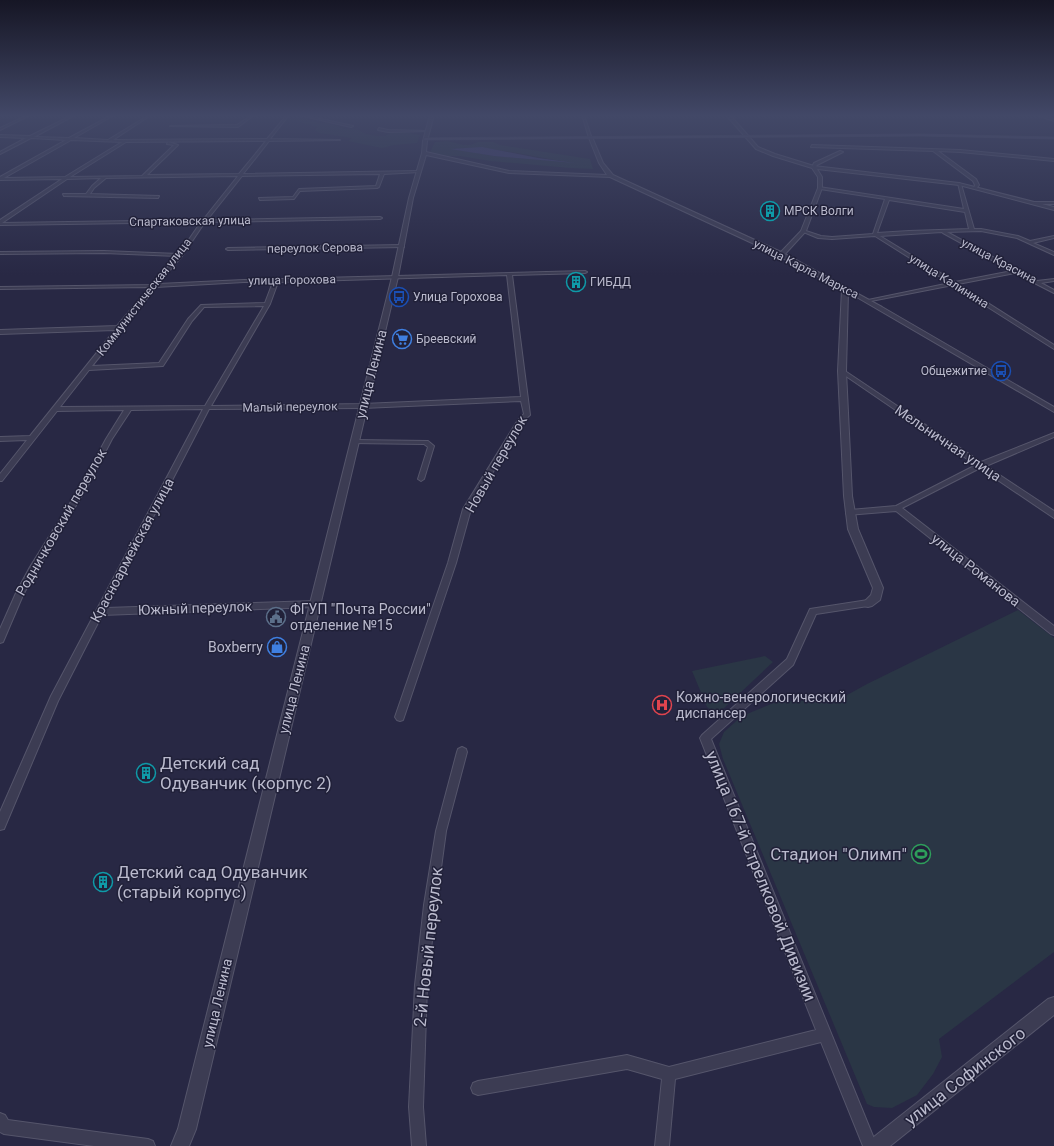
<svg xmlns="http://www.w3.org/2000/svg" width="1054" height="1146" font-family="Roboto,sans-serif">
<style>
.green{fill:#2a3645;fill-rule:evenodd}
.water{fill:#3c3c6a}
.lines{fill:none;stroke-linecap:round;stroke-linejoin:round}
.minor-casing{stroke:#55556b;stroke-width:2}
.tertiary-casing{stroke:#55556b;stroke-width:2}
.secondary-casing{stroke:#43435a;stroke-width:1}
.minor{fill:#3c3c53;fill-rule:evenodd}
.tertiary{fill:#3c3c53;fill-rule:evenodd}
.secondary{fill:#4b4a66;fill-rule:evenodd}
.labels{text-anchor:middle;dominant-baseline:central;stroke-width:3;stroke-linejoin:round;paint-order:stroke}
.far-poi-label{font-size:12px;fill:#babacd;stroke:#212139;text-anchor:start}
.far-street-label{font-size:12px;fill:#babacd;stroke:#212139}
.street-label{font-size:14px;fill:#babacd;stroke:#212139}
.poi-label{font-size:14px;fill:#babacd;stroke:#212139;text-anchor:start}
.near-poi-label{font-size:17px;fill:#babacd;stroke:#212139;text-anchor:start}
.near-street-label{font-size:17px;fill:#babacd;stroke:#212139}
</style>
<rect width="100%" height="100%" fill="#282844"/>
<path class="green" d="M300 117 320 123 329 122 328 123 345 129 359 130 366 134 376 136H385L392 132 399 131 420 135 417 143 394 145 382 148 348 141 352 138 319 133 315 130 318 127 299 122 298 120H285Z
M447 141 464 145H470L478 142H493L500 145 590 159 593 169 570 168 490 161 460 156H448L430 152 435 142ZM452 149C490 145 529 156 567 162L494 156Z
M1018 610 1054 638V952L939 1039 942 1057 933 1074 917 1095 892 1108 874 1107 867 1104 723 759 719 744 724 732 742 716 776 702 813 700 831 704 867 684Z
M765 656 773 662 721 711 714 712 707 707 692 671Z"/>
<path class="water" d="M482 147 538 158 575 163 494 156 450 149Z"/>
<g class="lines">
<g class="minor-casing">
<path id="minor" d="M28 115H30L0 130V128Z
M73 115H75L34 137 69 138 112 115H114L74 138 108 140 149 115H151L113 140 267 139 287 115H289L270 139 340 140 269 141 243 174 418 171 420 172 384 174 379 187 377 188 300 191 294 199 260 200 259 198 293 197 299 189 376 186 380 174 242 176 207 220 380 217 382 218 380 219 205 222 182 256 158 284 244 280 585 271 587 272 585 273 512 275 530 415 523 421 471 509 456 563 403 720 400 721 397 720 395 717 448 563 463 509 518 420 524 414 521 401 363 408 209 409 106 608 315 601 318 602 319 604 318 606 315 607 102 615 58 701 4 829 0 830V812L51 696 203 409 131 410 112 439 86 489 36 571 23 595 3 642 0 643V629L16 593 30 567 79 489 106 439 124 410 57 411 2 481H0V474L27 440 0 441V437L30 436 115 330 0 334V330L117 326 150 287 0 289V287L153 285 177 256 104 253 0 254V252L104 251 179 254 201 222 0 225V220L62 179 0 180V177L66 140 31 138 0 154V152L26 138 0 137V135L30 136ZM71 140 122 142 65 177 4 178ZM266 141 239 174 147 175 178 145 168 142 167 144 174 145 142 176 70 177 126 142ZM238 176 203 220 2 223 67 179 101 178 92 186 86 194H63L64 196 158 198 159 196 90 194 94 188 106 178ZM507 275 521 397 363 404 211 406 270 304 278 282ZM244 282H273L265 303 201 305 188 319 159 363 92 366 156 287ZM264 306 205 406 60 407 89 370 163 366 192 321 204 307Z
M252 115H254L238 127 170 126 237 125Z
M299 115H302L353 126 351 127Z
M582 115H584L592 139 589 138Z
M1039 115 1054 119V121L1039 116Z
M379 128 388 130 429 131 388 132 378 130Z
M812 145 960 150 1054 159V161L960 152 938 151 976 179 979 185 976 189 974 188 975 185 973 181 933 151 811 147Z
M840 151 843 152 817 165 815 168 812 167 814 163Z
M958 183 961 184 974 229H981L1018 236 1030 241 1054 236V238L1033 243 1054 252V255L1017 238 981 231 947 232 1037 281 1054 279V281L1041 283 1054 290V293L1015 273 958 284 1054 345V349L953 285 866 302V301L868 300 950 283 875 236 832 239 818 238 801 231 803 230 821 236 832 237 873 234 885 199 820 189 819 187 964 209ZM889 200 965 212 969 229 909 231 877 233ZM942 232 943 233 1012 271 955 282 880 236Z
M1031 202H1054V204H1032Z
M402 245 404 246V247L228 250 226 249 228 248Z
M842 369 981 462 1054 433V437L986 466 1054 511V518L980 468 902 508 1054 626V635L1051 634 896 511 847 515 846 513 850 510 896 506 976 465 840 372V370Z
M354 440 428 441 434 446 424 479 421 481 418 479 428 447 424 444 352 443 351 442Z
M868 600 871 601 872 603 871 605 868 606 816 614 793 665 711 739 877 1146H863L821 1042 675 1079 669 1146H655L662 1079 627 1069 478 1095 473 1093 471 1088 473 1083 478 1081 627 1055 669 1067 816 1030 700 738 702 735 787 659 810 609Z
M462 747 466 749 467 752 446 831 436 905 427 985 423 1107 426 1146H412L409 1107 415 985 424 905 436 831 457 752 458 749Z
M0 1113 5 1115 8 1120 148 1139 153 1141 155 1146H94L4 1134 0 1132Z"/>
</g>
<g class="tertiary-casing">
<path id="tertiary" d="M430 115H434L427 141 426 152 509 171 607 175 599 163 589 138 592 137 603 163 613 175 781 252 801 231 818 188V177L812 168 773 156 756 149 726 115H730L758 147 775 154 814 166 959 183 1054 207V210L959 185 817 169 822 177V188L806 231 785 254 882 307 1054 407V412L848 292 846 371 852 496 858 529 883 588 880 600 872 606 868 607 864 606 863 603 871 595 873 588 848 529 844 496 838 371 842 289 767 250 610 177 509 173 426 155 413 198 398 277 196 1129 189 1146H171L178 1129 392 277 409 198 422 153 423 141Z
M1054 997V1015L890 1146H867L870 1140 1048 999Z"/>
</g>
<g class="secondary-casing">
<path id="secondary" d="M921 134 1054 137V139L921 136 425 140 423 139 425 138Z"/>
</g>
<use href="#minor" class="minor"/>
<use href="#tertiary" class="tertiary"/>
<use href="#secondary" class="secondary"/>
</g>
<linearGradient id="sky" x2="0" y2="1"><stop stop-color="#161625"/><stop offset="0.42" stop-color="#424867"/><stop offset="1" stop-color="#424867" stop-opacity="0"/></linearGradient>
<rect width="1054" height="275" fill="url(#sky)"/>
<defs>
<g id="building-ring" transform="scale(1)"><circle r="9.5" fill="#212139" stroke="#0f9aa8" stroke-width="1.5"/><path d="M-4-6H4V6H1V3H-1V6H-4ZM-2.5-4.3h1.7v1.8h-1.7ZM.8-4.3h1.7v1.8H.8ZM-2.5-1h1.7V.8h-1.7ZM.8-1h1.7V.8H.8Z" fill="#0f9aa8"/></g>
<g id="bus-ring" transform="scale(1)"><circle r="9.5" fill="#212139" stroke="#1a4fb4" stroke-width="1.5"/><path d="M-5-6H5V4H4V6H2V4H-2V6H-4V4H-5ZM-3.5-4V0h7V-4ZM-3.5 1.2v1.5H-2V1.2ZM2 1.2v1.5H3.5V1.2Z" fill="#1a4fb4"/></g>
<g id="supermarket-ring" transform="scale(1)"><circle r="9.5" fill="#212139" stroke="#3f7fe0" stroke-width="1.5"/><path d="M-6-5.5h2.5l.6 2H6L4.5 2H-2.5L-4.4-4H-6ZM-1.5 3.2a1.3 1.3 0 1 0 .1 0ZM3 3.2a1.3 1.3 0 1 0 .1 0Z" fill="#3f7fe0"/></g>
<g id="civic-ring" transform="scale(1)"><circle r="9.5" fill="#212139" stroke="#5c6f8a" stroke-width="1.5"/><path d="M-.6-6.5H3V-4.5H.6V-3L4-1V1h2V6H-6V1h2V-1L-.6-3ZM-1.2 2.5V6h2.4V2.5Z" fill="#5c6f8a"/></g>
<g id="shop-ring" transform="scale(1)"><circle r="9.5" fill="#212139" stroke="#3f7fe0" stroke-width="1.5"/><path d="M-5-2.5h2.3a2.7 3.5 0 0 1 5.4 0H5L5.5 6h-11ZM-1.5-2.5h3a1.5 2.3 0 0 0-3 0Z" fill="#3f7fe0"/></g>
<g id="hospital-ring" transform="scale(1)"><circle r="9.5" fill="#212139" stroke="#e0444e" stroke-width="1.5"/><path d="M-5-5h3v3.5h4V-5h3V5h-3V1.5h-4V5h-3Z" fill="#e0444e"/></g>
<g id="stadium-ring" transform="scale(1)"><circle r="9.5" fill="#212139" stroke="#2e9e5b" stroke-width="1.5"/><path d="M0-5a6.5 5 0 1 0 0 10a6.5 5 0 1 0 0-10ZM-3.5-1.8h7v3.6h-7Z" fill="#2e9e5b"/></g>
</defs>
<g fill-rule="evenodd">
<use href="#building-ring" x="770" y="211"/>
<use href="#building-ring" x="576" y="282"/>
<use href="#bus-ring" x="399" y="297"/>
<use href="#supermarket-ring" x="402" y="339"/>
<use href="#bus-ring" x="1001" y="371"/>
<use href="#civic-ring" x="276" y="617"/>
<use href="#shop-ring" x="277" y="647"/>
<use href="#hospital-ring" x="662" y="705"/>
<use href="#building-ring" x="146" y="773"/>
<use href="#stadium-ring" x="921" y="854"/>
<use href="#building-ring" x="103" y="882"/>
</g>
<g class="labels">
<g class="far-poi-label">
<text x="784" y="211">МРСК Волги</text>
<text x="590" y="282">ГИБДД</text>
<text x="413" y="297">Улица Горохова</text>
<text x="416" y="339">Бреевский</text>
<text x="987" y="371" text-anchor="end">Общежитие</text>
</g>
<g class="far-street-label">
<text transform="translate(190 221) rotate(-1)">Спартаковская улица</text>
<text transform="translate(315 248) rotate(-1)">переулок Серова</text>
<text transform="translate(999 261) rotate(28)">улица Красина</text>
<text transform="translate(806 269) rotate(27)">улица Карла Маркса</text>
<text transform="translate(292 280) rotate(-1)">улица Горохова</text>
<text transform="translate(949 281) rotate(32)">улица Калинина</text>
<text transform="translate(144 297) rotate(-52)">Коммунистическая улица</text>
<text transform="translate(290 407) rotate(-1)">Малый переулок</text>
</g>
<g class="street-label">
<text transform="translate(371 374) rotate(-76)">улица Ленина</text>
<text transform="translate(948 443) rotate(34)">Мельничная улица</text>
<text transform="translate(496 464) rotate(-60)">Новый переулок</text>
<text transform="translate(61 522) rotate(-60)">Родничковский переулок</text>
<text transform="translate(132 550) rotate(-62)">Красноармейская улица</text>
<text transform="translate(976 570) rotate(38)">улица Романова</text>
<text transform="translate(195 608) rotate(-2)">Южный переулок</text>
<text transform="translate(294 689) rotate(-76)">улица Ленина</text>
<text transform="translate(217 1003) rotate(-77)">улица Ленина</text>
</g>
<g class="poi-label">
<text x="290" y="609">ФГУП "Почта России"<tspan x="290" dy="16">отделение №15</tspan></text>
<text x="263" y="647" text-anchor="end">Boxberry</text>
<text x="676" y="697">Кожно-венерологический<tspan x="676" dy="16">диспансер</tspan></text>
</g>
<g class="near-poi-label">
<text x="160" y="763">Детский сад<tspan x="160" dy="20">Одуванчик (корпус 2)</tspan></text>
<text x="907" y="854" text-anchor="end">Стадион "Олимп"</text>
<text x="117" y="872">Детский сад Одуванчик<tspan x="117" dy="20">(старый корпус)</tspan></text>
</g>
<g class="near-street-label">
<text transform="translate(761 876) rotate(68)">улица 167-й Стрелковой Дивизии</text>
<text transform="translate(428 947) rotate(-84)">2-й Новый переулок</text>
<text transform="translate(965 1076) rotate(-38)">улица Софинского</text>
</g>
</g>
</svg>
